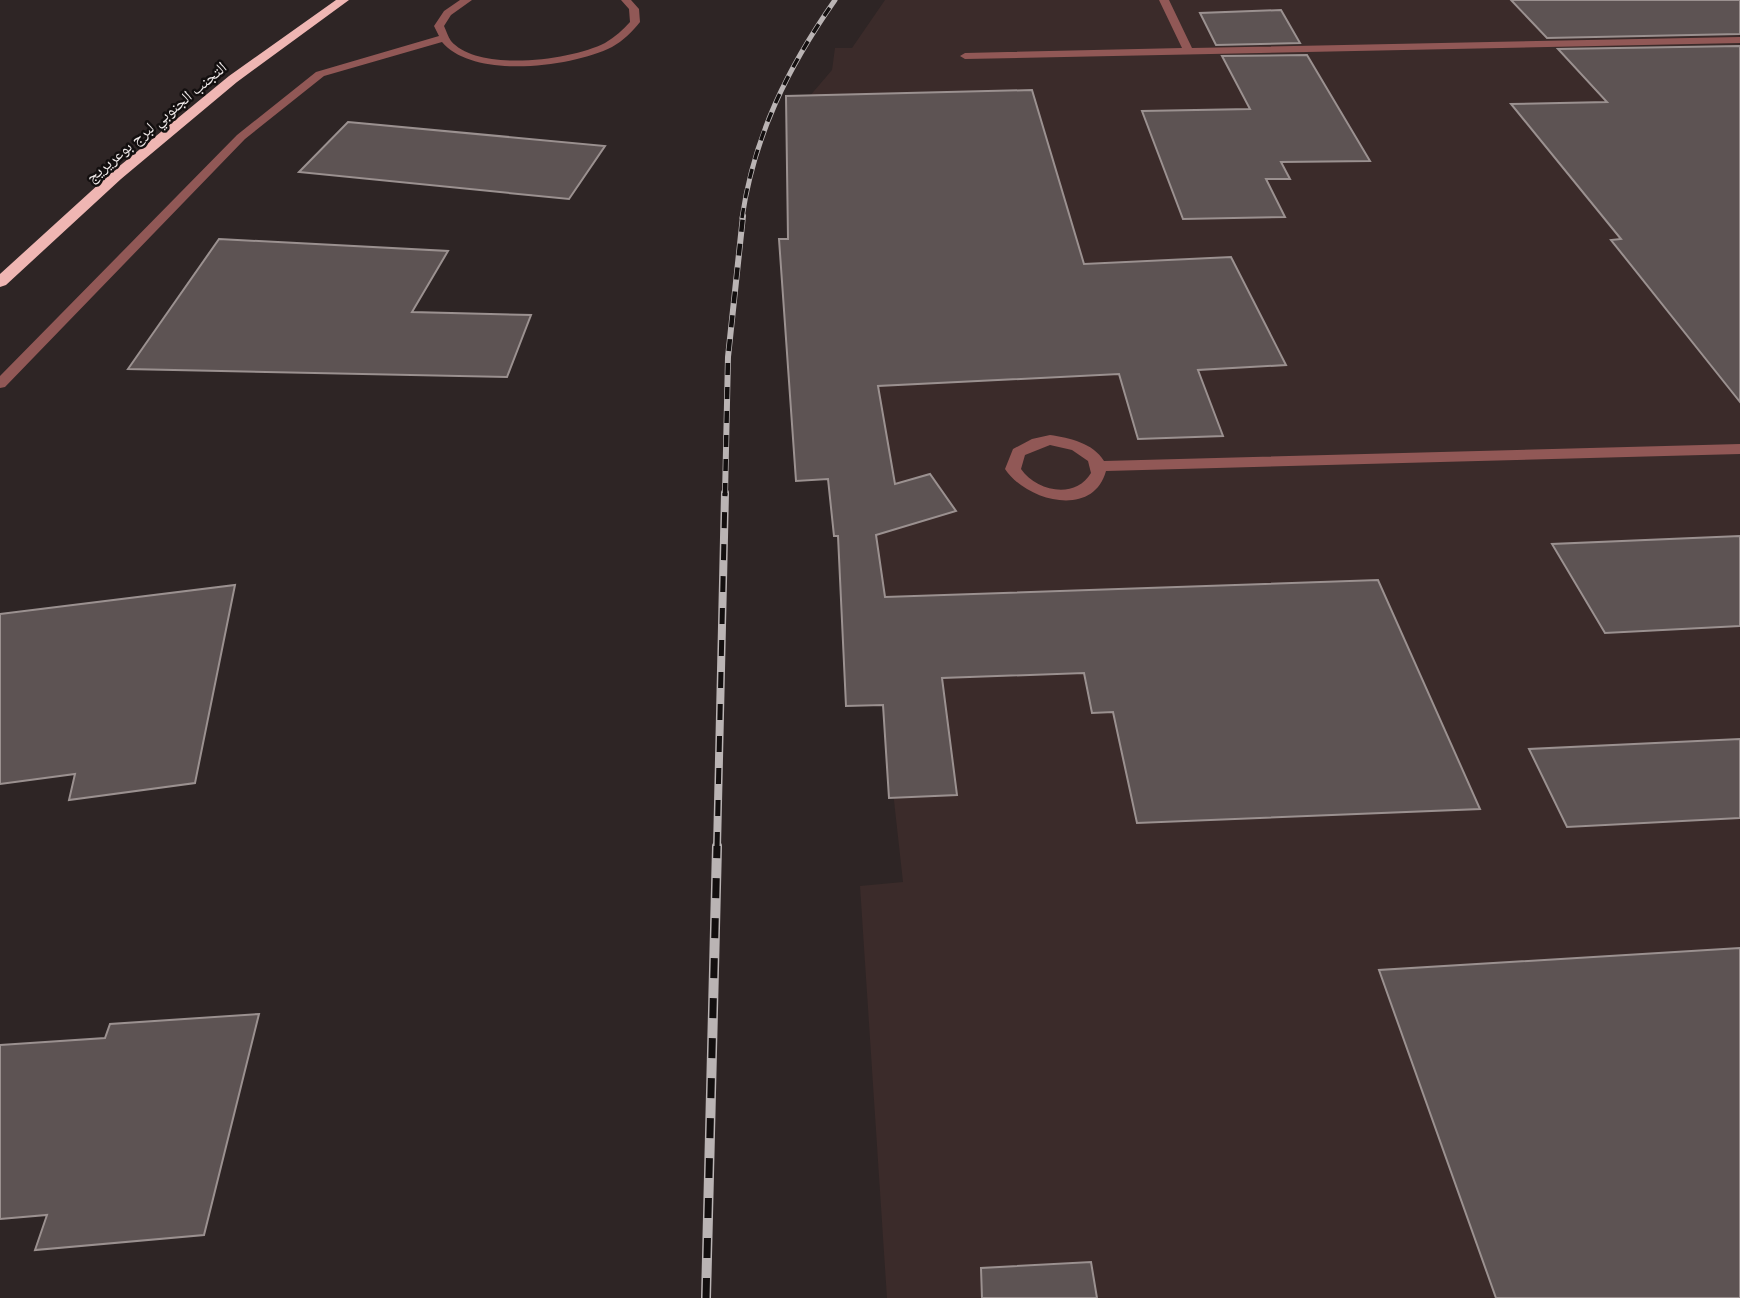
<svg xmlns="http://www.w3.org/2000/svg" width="1740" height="1298" font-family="Figtree,'Noto Naskh Arabic',sans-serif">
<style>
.built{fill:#3b2b2a}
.building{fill:#5d5353;stroke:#9b9190;stroke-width:2}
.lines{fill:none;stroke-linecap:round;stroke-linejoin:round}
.minor{fill:#915856;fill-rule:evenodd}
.highway{fill:#efb6b3;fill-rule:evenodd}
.rail-far3-casing{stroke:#bab4b4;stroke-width:5}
.rail-far2-casing{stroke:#bab4b4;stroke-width:6}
.rail-far1-casing{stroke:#bab4b4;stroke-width:8}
.rail-casing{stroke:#bab4b4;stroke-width:10}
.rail-far3{stroke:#130f0f;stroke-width:3.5;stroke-dasharray:10;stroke-linecap:butt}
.rail-far2{stroke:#130f0f;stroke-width:4.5;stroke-dasharray:12;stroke-linecap:butt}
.rail-far1{stroke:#130f0f;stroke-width:5;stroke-dasharray:16;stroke-linecap:butt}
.rail{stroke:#130f0f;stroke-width:7;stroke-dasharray:20;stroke-linecap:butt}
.labels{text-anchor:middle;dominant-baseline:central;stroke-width:5;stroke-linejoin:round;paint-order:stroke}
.far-street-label{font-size:16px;fill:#efe9e9;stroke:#130f0f}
</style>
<rect width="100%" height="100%" fill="#2e2525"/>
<path class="built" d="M885 0H1740V1298H887L860 886 903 882 859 484 797 111 832 70 835 48H852Z"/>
<path class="building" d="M1511 0H1740V34L1547 38Z
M1281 10 1300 43 1216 45 1200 13Z
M1740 46V402L1611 240 1621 239 1511 104 1607 102 1558 49Z
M1307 55 1370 161 1281 162 1290 179H1266L1285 217 1183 219 1142 111 1250 109 1222 56Z
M1032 90 1084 264 1231 257 1286 365 1198 370 1223 436 1138 439 1119 374 878 386 895 484 930 474 956 511 876 535 885 597 1378 580 1480 809 1137 823 1113 712 1092 713 1084 673 942 678 957 795 889 798 883 705 846 706 838 536H834L828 479 796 481 779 239H788L786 96Z
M348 122 605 146 569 199 299 172Z
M219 239 448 251 412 312 531 315 507 377 128 369Z
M1740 536V626L1605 633 1552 544Z
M235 585 195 783 69 800 75 774 0 784V614Z
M1740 739V818L1567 827 1529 749Z
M1740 948V1298H1496L1379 970Z
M259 1014 204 1235 35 1250 47 1215 0 1219V1045L105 1038 110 1024Z
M1091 1262 1097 1298H982L981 1268Z"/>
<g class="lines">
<path class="minor" d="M460 0H472L451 15 444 26C446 30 448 37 451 41 479 73 572 60 605 43 615 37 623 30 630 22L629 9 621 0H631L639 9 640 22C632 32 623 41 612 47 572 67 474 80 442 42L324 76 245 139 5 387 0 388V376L237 135 316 72 439 36 434 26 444 11Z
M1159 0H1169L1192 48 1740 37V43L965 59 960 56 965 53 1182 48Z
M1050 435C1070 438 1093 443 1104 461L1740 444V454L1106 471C1093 519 1026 501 1005 469L1013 449 1032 439ZM1050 445 1072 450 1088 461 1091 473C1075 500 1036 491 1021 469L1025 455Z"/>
<path class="highway" d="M336 0H349L237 82 121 179 6 285 0 287V274L111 173 229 76Z"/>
<g class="rail-far3-casing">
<path id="rail-far3" d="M742 218C754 136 788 67 835 0"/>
</g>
<g class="rail-far2-casing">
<path id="rail-far2" d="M725 495 728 357 743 216"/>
</g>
<g class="rail-far1-casing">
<path id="rail-far1" d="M717 848 725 493"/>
</g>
<g class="rail-casing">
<path id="rail" d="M706 1298 717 846"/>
</g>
<use href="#rail-far3" class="rail-far3"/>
<use href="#rail-far2" class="rail-far2"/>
<use href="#rail-far1" class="rail-far1"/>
<use href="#rail" class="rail"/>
</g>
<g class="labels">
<g class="far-street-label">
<text transform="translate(156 122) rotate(-40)">التجنب الجنوبي لبرج بوعريريج</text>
</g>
</g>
</svg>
